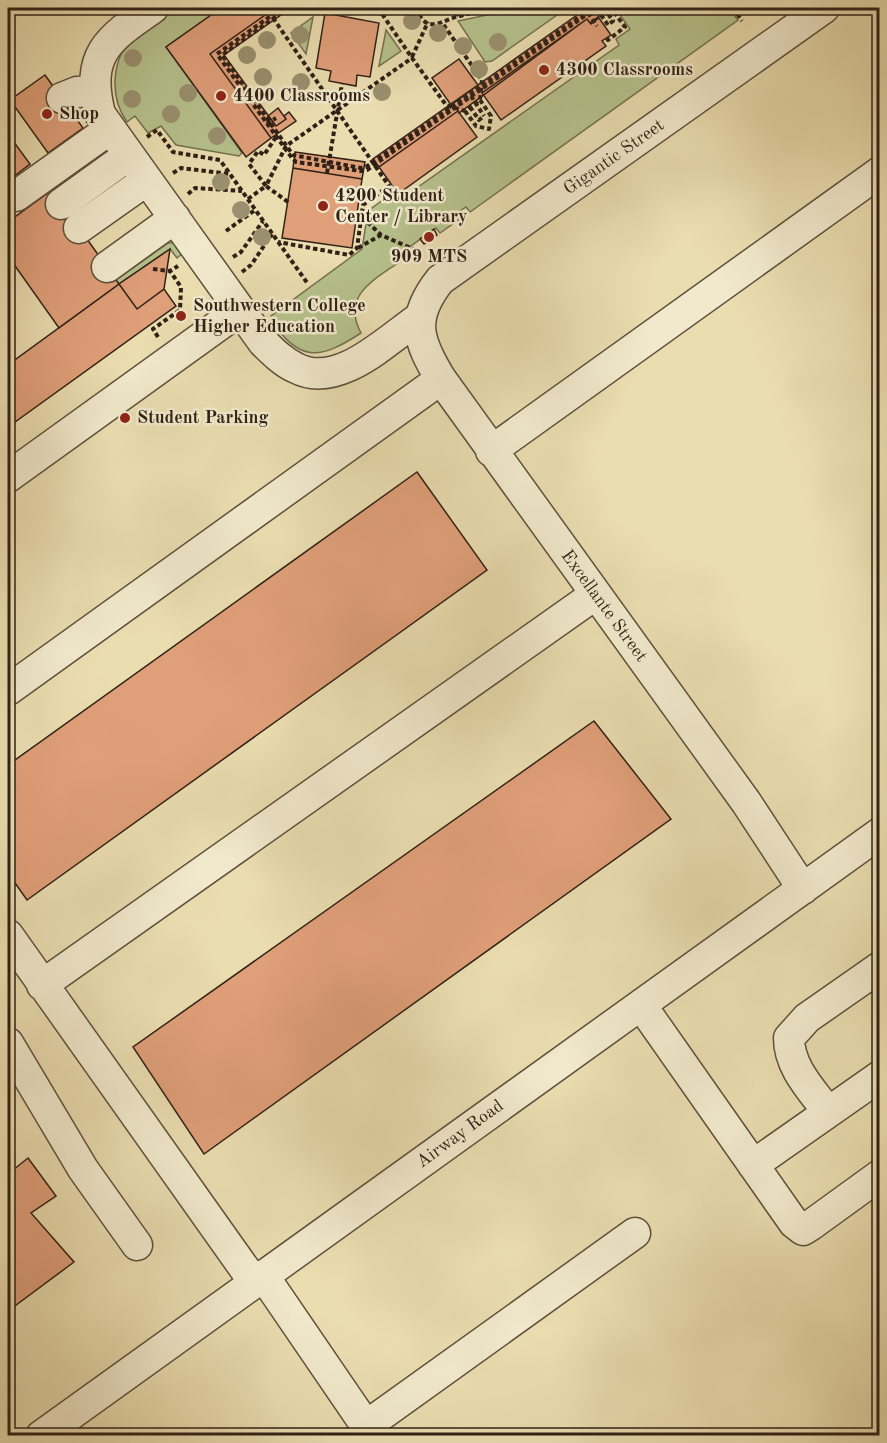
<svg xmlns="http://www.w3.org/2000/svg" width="887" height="1443" font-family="'Old Standard TT',serif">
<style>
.green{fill:#b6c18c;stroke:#737151;stroke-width:1.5}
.building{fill:#df9f79;stroke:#302116;stroke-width:1.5}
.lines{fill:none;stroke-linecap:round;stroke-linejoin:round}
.minor-casing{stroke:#5e503c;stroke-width:33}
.path{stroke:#302116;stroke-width:4;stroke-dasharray:4.5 3;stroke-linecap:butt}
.minor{stroke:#f1e9cc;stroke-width:30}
.path-bridge{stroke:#302116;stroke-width:4;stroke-dasharray:4.5 3;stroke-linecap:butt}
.tree{fill:#9a906f}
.poi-dot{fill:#8f2418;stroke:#f1e9cc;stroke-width:2}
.labels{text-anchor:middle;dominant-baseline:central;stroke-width:5;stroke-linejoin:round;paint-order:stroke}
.poi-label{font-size:18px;font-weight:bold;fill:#302116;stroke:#f1e9cc;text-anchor:start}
.street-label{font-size:18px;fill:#302116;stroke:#f1e9cc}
</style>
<rect width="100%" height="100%" fill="#eaddb0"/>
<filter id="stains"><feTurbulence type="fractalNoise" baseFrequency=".00333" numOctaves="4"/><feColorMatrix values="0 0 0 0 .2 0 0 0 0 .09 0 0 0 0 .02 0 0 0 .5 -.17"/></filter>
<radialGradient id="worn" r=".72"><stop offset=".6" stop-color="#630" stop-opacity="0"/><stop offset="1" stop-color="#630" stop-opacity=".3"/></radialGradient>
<path class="green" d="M174 8H221L166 47 242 153 239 156 176 145 161 126 148 133 135 116 127 122C109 97 111 57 135 35 146 25 161 17 174 8Z
M521 8H567L492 61 485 62 458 21Z
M615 8H728L738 20 470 212 466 207 457 213 461 218 440 233 436 228 397 256 401 261C374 280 341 295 361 333 321 359 300 364 271 320V316L362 249 368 211 395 191 401 199 619 45 616 39 630 29Z
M313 17 306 54 291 33Z
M386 30 401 51 379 66Z
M168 243H174L182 254 177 258 170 249 119 284 116 280Z"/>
<path class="building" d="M221 8H275L210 54 271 138 246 157 166 47Z
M275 8H291L224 55 276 126 286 119 284 116 289 112 296 121 271 138 210 54Z
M587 8H599L603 13 590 23 587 19 459 113 458 111 379 167 373 159Z
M325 13 379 23 370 77 357 75 356 86 329 81 331 71 316 68Z
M599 18 611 35 602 41 606 46 501 120 482 93 587 19 591 24Z
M459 59 478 85 451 105 432 78Z
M45 75 83 128 48 153 10 100Z
M278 108 286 119 276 126 268 116Z
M458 111 477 137 398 194 379 167Z
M8 134 30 164 8 181Z
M295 152 365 162 362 179 293 168Z
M293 168 362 179 352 248 282 238Z
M52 190 119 284 59 328 8 256V222Z
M434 229 437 235 424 244 420 239Z
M170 249 164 289 137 309 119 284Z
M119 284 137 309 164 289 176 306 8 427V365Z
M417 472 487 570 27 900 8 873V765Z
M594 721 671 819 204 1154 133 1047Z
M28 1158 56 1196 31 1213 74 1262 8 1311V1174Z"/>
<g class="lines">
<g class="minor-casing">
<path id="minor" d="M153 8C108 39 85 54 100 114L263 342C273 352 283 362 296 368 338 390 387 340 419 318
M62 98 77 92 94 91
M16 196 110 129
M61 204 129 155
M79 228 147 180
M107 267 175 218
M491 451 880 172
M8 477 240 310
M8 690 441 379
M803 889 746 802 441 379C417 340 410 318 440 280L824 8
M8 935 254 1282
M42 985 596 594
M641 1005 794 1223 803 1230 811 1225 880 1175
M8 1043 83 1169 137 1245
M828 1112C811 1089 789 1067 789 1038L807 1018 880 967
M753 1165 880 1076
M263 1275 373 1436
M366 1426 635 1233
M41 1436 880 833"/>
</g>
<path class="path" d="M288 8 222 55 293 155 361 168 366 167 592 8
M378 8 412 58
M416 8C427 37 443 19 460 16 474 12 489 10 503 8
M733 8 742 21
M588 13 597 26
M601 15 608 25 613 21 604 8
M456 16 460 8
M273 18 389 186 363 205 357 248 349 255 278 242
M607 38 608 40 625 27 611 8
M412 57 428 22
M470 107 479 120 484 116
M465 111 476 126 489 129 491 116 480 100
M147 137 157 130 173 152 220 160 308 284
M173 173 181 168 230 174
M327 173 342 84
M188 194 195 188 242 191
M248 199 266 186 249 164 258 151 264 155 276 137
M288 202 266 186 286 146 412 58 446 105 465 111 480 100 482 80 443 24
M362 217 381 235 420 252
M226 231 255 210
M358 248 381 235
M233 257 241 252 263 221
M153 269 170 271 178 266
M242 272 251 265 272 234
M158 337 153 329 180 310 181 287 170 271"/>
<use href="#minor" class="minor"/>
<path class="path-bridge" d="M282 8 217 54 292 158 296 162 361 171 367 170 596 8 601 15
M471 96 484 116
M267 124 276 118"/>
</g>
<g class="tree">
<circle cx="412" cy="21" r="9"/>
<circle cx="438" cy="33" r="9"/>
<circle cx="300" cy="35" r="9"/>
<circle cx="267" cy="40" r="9"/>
<circle cx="498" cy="42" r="9"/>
<circle cx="463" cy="46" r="9"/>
<circle cx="247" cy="55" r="9"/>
<circle cx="133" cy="58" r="9"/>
<circle cx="479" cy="69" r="9"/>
<circle cx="263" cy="77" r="9"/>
<circle cx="301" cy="82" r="9"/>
<circle cx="382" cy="92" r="9"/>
<circle cx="188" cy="93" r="9"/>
<circle cx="132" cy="99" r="9"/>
<circle cx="171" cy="114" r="9"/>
<circle cx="217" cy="136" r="9"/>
<circle cx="221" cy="182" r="9"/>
<circle cx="241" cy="210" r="9"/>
<circle cx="262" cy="237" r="9"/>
</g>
<g class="poi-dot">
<circle cx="544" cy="70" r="6"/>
<circle cx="221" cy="96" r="6"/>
<circle cx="47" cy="114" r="6"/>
<circle cx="323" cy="206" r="6"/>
<circle cx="429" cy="237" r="6"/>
<circle cx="181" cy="316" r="6"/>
<circle cx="125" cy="418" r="6"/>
</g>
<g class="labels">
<g class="poi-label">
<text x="556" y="70">4300 Classrooms</text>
<text x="233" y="96">4400 Classrooms</text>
<text x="59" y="114">Shop</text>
<text x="335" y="196">4200 Student<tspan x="335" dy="21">Center / Library</tspan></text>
<text x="429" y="257" text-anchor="middle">909 MTS</text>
<text x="193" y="306">Southwestern College<tspan x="193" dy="21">Higher Education</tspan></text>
<text x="137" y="418">Student Parking</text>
</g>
<g class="street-label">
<text transform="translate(614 157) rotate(-35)">Gigantic Street</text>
<text transform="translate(604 606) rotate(54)">Excellante Street</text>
<text transform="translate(460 1134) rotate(-36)">Airway Road</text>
</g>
</g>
<rect width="887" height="1443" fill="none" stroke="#eaddb0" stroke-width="30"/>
<rect x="9" y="9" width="869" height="1425" fill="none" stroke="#302116" stroke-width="3"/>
<rect x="15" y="15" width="857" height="1413" fill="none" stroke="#302116" stroke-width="1.5"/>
<rect width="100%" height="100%" filter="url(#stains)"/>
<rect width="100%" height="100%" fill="url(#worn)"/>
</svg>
